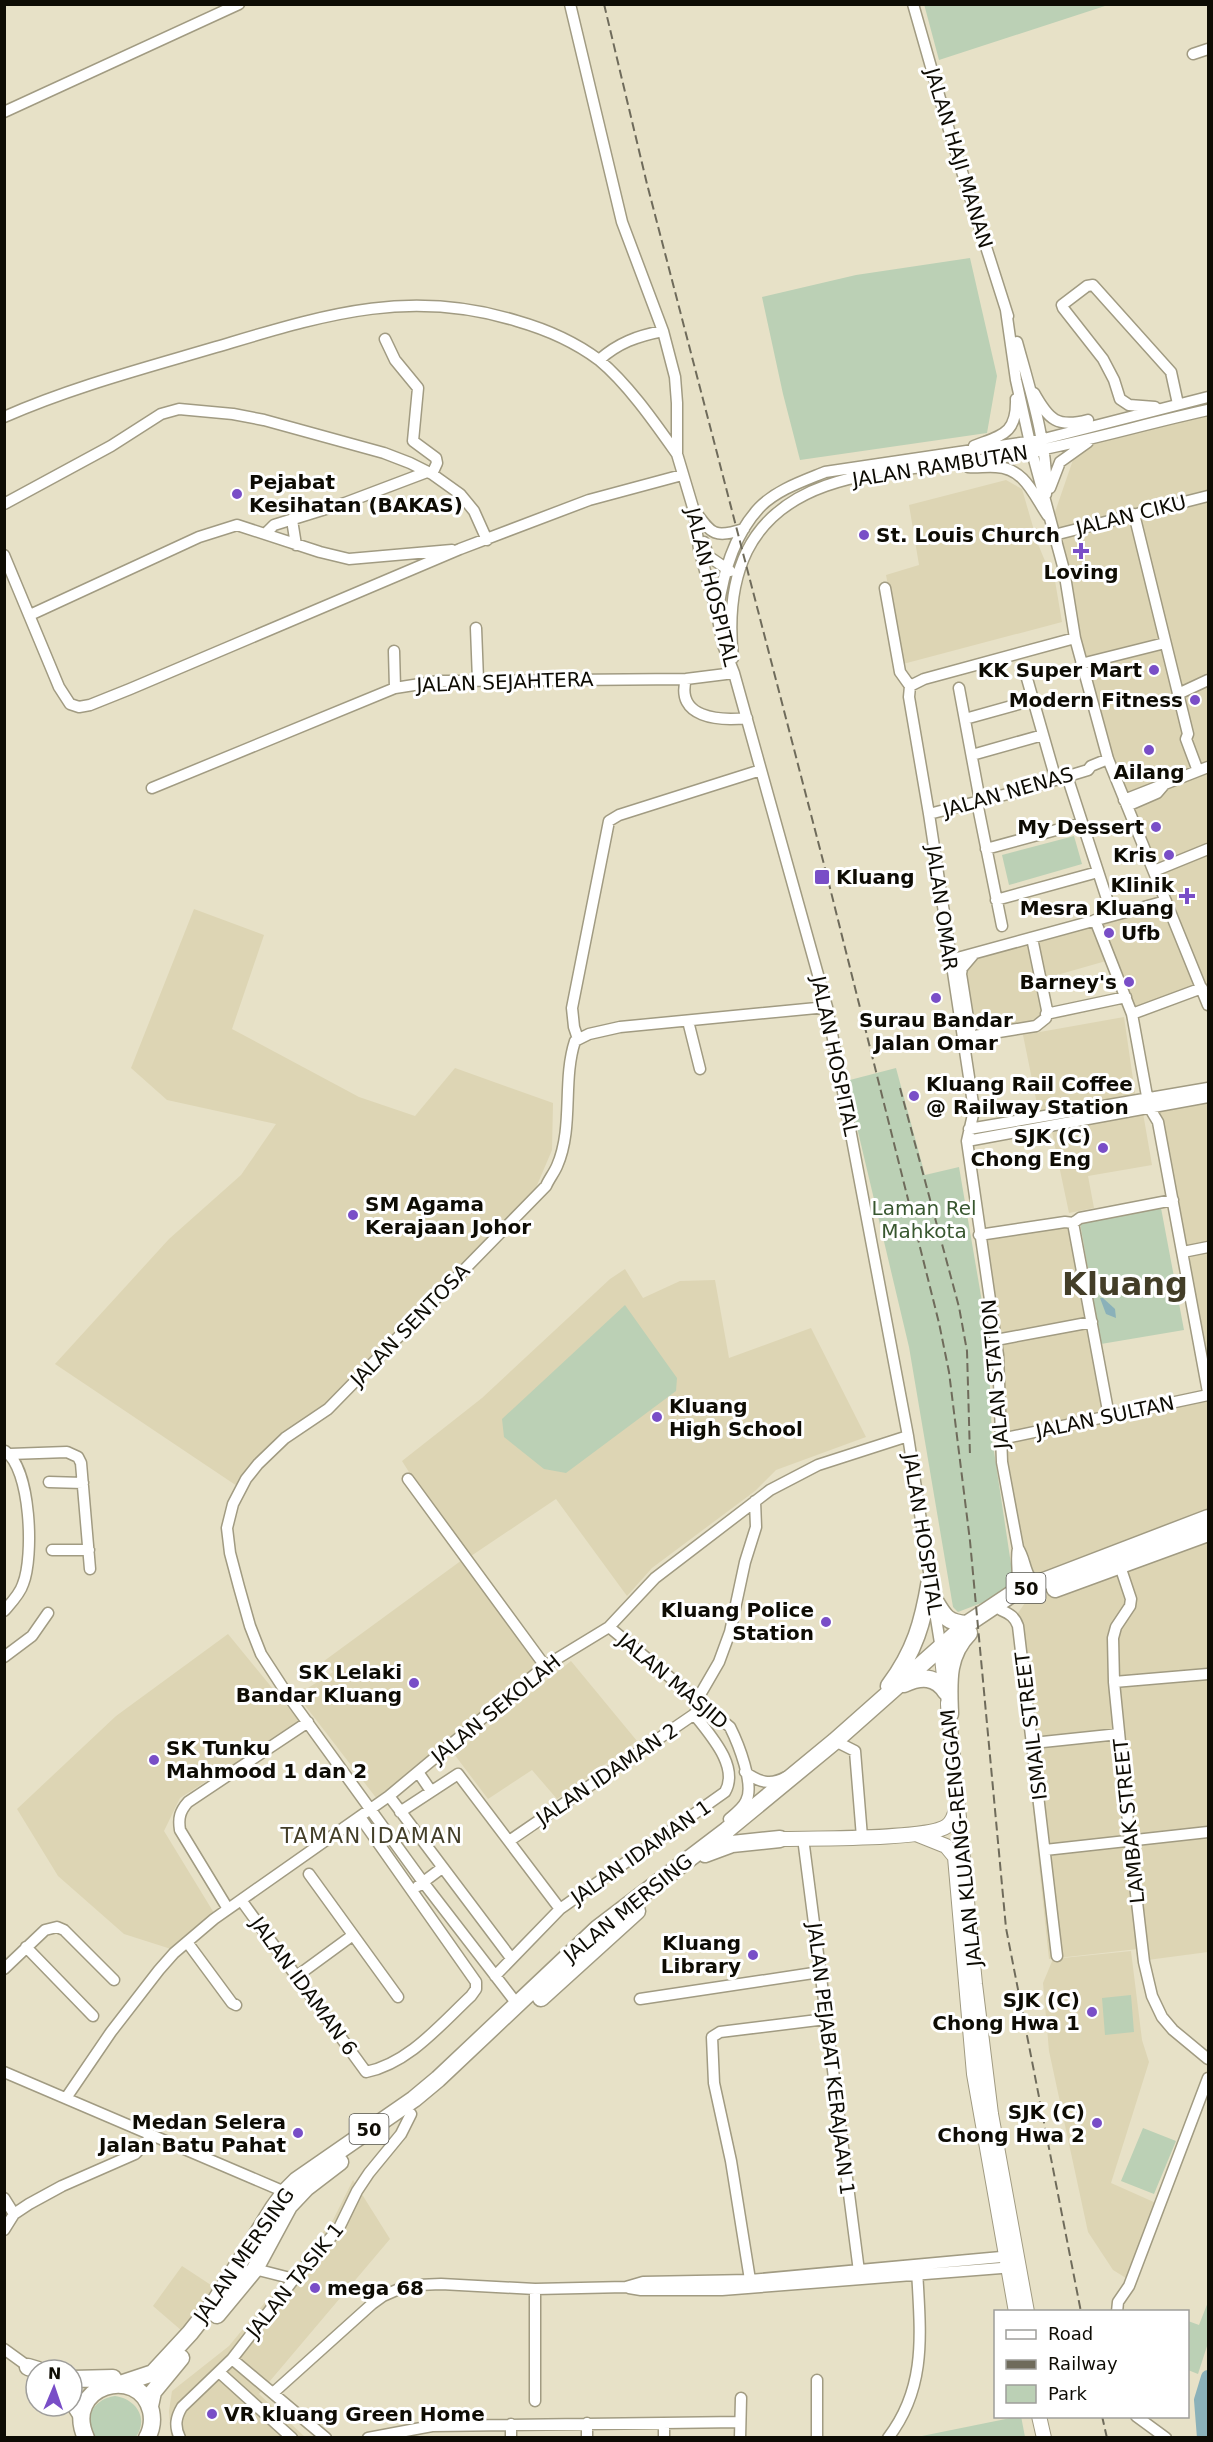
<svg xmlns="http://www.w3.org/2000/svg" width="1213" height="2442" font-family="'DejaVu Sans',sans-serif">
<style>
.built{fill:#ddd5b4}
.green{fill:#bbd0b5}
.water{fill:#8ab1b9}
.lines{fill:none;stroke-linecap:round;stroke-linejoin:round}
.river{stroke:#8ab1b9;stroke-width:14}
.minor-casing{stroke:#a19b82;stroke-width:13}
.major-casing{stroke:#a19b82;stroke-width:16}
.highway-casing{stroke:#a19b82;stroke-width:19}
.minor{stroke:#fff;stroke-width:10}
.major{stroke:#fff;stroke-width:14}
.highway{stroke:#fff;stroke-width:16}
.rail{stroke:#6f6b5b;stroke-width:2;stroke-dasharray:9 4.5;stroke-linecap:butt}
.poi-dot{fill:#794ec7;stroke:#fff;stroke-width:2}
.labels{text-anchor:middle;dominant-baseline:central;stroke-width:6;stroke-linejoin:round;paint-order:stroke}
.shield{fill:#fff;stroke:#56554f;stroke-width:1.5}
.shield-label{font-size:18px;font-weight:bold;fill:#0e0c04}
.street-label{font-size:20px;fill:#0e0c04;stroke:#fff}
.poi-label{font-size:20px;font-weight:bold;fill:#0e0c04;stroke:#fff;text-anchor:end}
.park-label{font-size:20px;fill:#38572f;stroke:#fff}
.neighbourhood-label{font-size:21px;letter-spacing:1.5px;fill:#433e28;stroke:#fff}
.town-label{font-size:32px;font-weight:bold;fill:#433e28;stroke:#fff}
</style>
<rect width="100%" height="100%" fill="#e7e1c7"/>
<path class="built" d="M1208 415V993L1113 758 1079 638 1054 515 1075 454 1094 442Z
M1006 480 1022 489 1038 544 1045 561 1053 569 1062 622 903 664 886 575 919 565 909 505Z
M1161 899 1199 992 1136 1016 1113 959 1043 979 1048 1018 969 1040 960 967 966 958Z
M194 909 264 935 232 1029 359 1097 415 1116 455 1068 553 1103 552 1150 535 1190 317 1412 279 1435 237 1486 55 1364 169 1239 241 1175 276 1124 167 1100 131 1068Z
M1124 1017 1136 1100 1039 1114 1023 1035Z
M1208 1101V1513L1036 1579 1030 1573 1021 1544 1006 1460 983 1231 1069 1218 1107 1419 1207 1399 1154 1111Z
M1143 1113 1152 1165 1088 1176 1094 1208 1069 1213 1052 1132Z
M625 1269 643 1298 680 1281 715 1280 729 1358 811 1328 866 1437 776 1470 755 1491 652 1568 627 1596 556 1499 468 1558 436 1515 402 1461 482 1398 610 1279Z
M1208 1538V1952L1140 1961 1138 1949 1049 1959 1013 1620 1025 1603Z
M462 1560 537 1664 377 1799 297 1695 333 1672 324 1661Z
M228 1634 300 1722 180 1798 164 1831 214 1913 171 1949 124 1934 58 1876 17 1809 116 1716Z
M571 1661 637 1741 557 1799 532 1770 488 1799 454 1754Z
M1131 1951 1142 2040 1149 2062 1111 2183 1156 2203 1126 2278 1113 2270 1088 2232 1049 2051 1043 1983 1053 1959Z
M353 2180 390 2239 259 2394 305 2437 171 2438 169 2411 172 2391 229 2346 333 2220Z
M182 2266 214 2287 182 2331 153 2306Z"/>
<path class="green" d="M924 4H1108V5L939 60Z
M970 258 997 376 987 433 800 460 783 394 762 297 856 275Z
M1074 836 1082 864 1009 885 1002 855Z
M896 1068 925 1175 959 1167 988 1337 992 1438 1014 1584 1010 1592 958 1612 953 1607 909 1347 846 1081Z
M1161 1208 1184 1330 1101 1344 1080 1223Z
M625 1305 677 1378 676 1391 566 1473 544 1469 504 1437 502 1419Z
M1131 1995 1134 2032 1105 2035 1102 1998Z
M1143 2128 1176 2141 1154 2194 1121 2181Z
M1208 2302V2343L1198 2374 1188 2370V2321L1199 2325Z
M115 2396C136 2399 149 2418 136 2437H94C82 2418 94 2399 115 2396Z
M1021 2416 1025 2437H917Z"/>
<path class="water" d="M1100 1298H1103L1115 1309 1116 1318 1106 1314Z"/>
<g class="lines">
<path class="river" d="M1204 2438 1201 2400 1208 2377"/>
<g class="minor-casing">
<path id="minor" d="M570 4 622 222 663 331 675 377 677 403V454L694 511 699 549 717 614 723 645 734 673 827 1007 908 1436 931 1585
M913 4 951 137 1008 316
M1193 54 1208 49
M4 112 239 4
M1006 310 1016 380 1032 452 1064 570 1075 638 1108 759 1208 1005
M385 339 395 360 418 388 413 441 436 458 437 463 432 474
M1017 342C1029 386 1049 448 1046 494
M599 360C618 343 637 336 663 331
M1034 393C1049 420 1057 428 1088 420
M1155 407 1129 405 1120 399 1114 380 1103 359 1063 308 1062 305 1087 286 1093 285 1171 372 1178 404
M4 417C72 387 145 368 216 347 321 316 407 287 517 321 545 329 575 342 599 360 628 384 655 423 677 454
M974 446C1002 435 1017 434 1016 399
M968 467C977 468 987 466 996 467 1025 468 1034 496 1048 516
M1050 488 1060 462 1088 442
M4 504 111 446 161 414 179 409 233 414 264 420 384 453 410 463 432 474 460 494 474 511 487 540
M695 511C712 535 715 538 744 529
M1134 514 1188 734 1186 739 1198 771
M292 520 296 545
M265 534 274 525 345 503 427 472
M1054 535 1208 496
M704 542 708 556 730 571
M4 555 59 687 70 704 79 707 90 705 130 689 460 549 589 500 682 475
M885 588 900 672 910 686
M718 610C723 574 733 536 759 508 776 490 803 481 825 472L1040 440 1208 397
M30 615 199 537 237 525 320 552 349 559 452 550
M476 628 478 680
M394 651 395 688
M733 658C729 621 731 584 747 551 783 479 870 473 941 465 965 463 989 459 1013 455 1079 444 1143 424 1208 410
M1081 664 1165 643
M1024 668 1056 780
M686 679C675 718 719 721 747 718
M910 686 909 697 929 814 974 1110 967 1141 998 1355 1002 1462 1018 1548C1026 1560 1024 1575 1036 1584
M910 686 924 679 1075 638
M959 688 980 801
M1178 694 1208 680
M965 719 1033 700
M972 755 1043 735
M1067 776 1107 899
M152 788 395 688 439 681 686 679 734 673
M1124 800 1208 767
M977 802 1002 926
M1127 806 1157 793 1163 786
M929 814 1019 791 1088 770 1091 766 1108 759
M986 849 1082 823
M1154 871 1208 849
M996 900 1098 872
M1095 920 1132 1014 1149 1107 1158 1122 1208 1392
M950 960 1166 901
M1046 1014 1126 997
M1132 1014 1202 988
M688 1021 700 1069
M971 1037 961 974 962 968 973 955
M962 1038 1036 1026 1046 1018 1047 1010 1032 938
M578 1039 574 1027 572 1008 609 821 619 815 761 770
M969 1129 1208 1088
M967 1141 1208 1097
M1073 1223 1109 1416
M979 1235 1065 1222 1073 1223 1080 1218 1173 1200
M1183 1252 1208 1247
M996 1340 1092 1322
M1001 1439 1208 1395
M10 1454 67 1452 78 1457 81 1463 90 1569
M408 1479 545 1666
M49 1482 83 1483
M52 1550H89
M1120 1566 1131 1599 1130 1606 1116 1627 1113 1638 1114 1682 1130 1842 1144 1962 1152 1996 1162 2017 1173 2030 1208 2059
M1015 1592C1021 1578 1015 1563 1018 1548
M934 1606 941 1649
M1001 1610C1010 1614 1015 1617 1018 1626L1057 1956
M4 1611C11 1603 20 1594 23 1584 34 1557 31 1468 5 1451
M609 1627 730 1727C738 1743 755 1785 746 1801 743 1808 735 1814 729 1819
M4 1657 32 1636 48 1613
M1114 1682 1208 1674
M697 1700 719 1662 730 1632 745 1562 756 1527 755 1501
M835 1741 855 1751 862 1837
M1033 1743 1119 1734
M418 1772 431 1791
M745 1772C759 1782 770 1786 786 1777
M389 1796 511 1958
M400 1812 458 1774 560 1909
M803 1838 860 2279
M509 1841 699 1711
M1045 1850 1208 1832
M309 1874 398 1997
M418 1886 442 1868
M241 1900 366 2072C409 2063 440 2025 471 1996L476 1989V1982L360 1817
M228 1909 180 1830C178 1818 180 1811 188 1802L308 1722
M187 1942 232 2003 236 2005
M26 1947 93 2016
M4 1969 45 1930 57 1927 64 1930 114 1980
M297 1976 353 1935
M495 1976 560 1909 725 1792C740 1766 709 1734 694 1714
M640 1999 820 1972
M517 2004 423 1882 289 1697 261 1654 250 1626 239 1587 230 1553 227 1528 233 1504 246 1479 258 1464 285 1438 328 1409 546 1186C549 1179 554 1173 557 1166 574 1127 562 1081 575 1041L589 1034 620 1027 827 1007
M4 2072 285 2192
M66 2098 111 2032 159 1970 174 1953 214 1919 389 1796 545 1666 609 1627 655 1578 770 1490 818 1465 908 1436
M4 2198 14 2214
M4 2230 14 2214 29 2204 62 2186 135 2154 152 2136
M255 2269 294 2279
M751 2286 731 2161 714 2083 712 2037 720 2032 826 2019
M629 2288 641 2290H722L1014 2267
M535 2289V2401
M1117 2312 1118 2302 1129 2286 1208 2078
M4 2349 33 2370
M232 2359 326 2438
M219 2372 292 2438
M817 2380V2438
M273 2393 372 2304 383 2296 399 2289 418 2285 441 2284 535 2289 626 2287 643 2282 750 2280 1012 2256
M72 2406 81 2420
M1136 2416 1166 2438
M180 2438C174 2426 176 2417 182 2407L232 2359 294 2279 339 2228 357 2191 369 2173 401 2134 411 2114
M368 2438 432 2426 740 2422
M511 2438V2424
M587 2438V2423
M664 2438V2423
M740 2438 741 2398
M888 2438C928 2386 920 2331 917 2269"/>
</g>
<g class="major-casing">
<path id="major" d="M941 1649 945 1685
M948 1704 975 1984 991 2114 1027 2312
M916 1834 946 1846 955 1857 974 2074 1016 2312
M780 1839C810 1838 928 1840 947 1826 954 1821 955 1813 957 1805
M1039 2416 1044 2438"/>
</g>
<g class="highway-casing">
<path id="highway" d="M1055 1589 1208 1533
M932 1596C943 1614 945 1623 967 1624
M904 1684C921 1676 936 1676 946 1692
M889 1686C915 1651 923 1622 930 1580
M950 1714C949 1684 946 1656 969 1633
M705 1854 732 1844 780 1839
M541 1998 637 1911
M217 2315 255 2269 289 2206 306 2188 340 2162
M28 2367 38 2370
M72 2379 113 2378
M120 2384 153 2373 190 2333 216 2300 274 2207 285 2192 297 2180 414 2099 438 2079 598 1928 727 1830 835 1741 967 1624 1015 1592 1208 1518
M150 2406 153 2392 181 2358
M86 2438C62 2386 139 2363 151 2411 153 2420 152 2429 147 2438"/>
</g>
<use href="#minor" class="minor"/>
<use href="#major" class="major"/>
<use href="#highway" class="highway"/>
<path class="rail" d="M604 4 647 184 827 876 939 1323 949 1372 970 1541 1006 1928 1081 2312
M900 1088 959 1307 967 1351 970 1456
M1102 2416 1107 2438"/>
</g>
<g class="poi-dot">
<circle cx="237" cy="494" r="6"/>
<circle cx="864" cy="535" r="6"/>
<path d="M1078 542h6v6h6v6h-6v6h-6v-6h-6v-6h6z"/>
<circle cx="1154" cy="670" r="6"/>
<circle cx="1195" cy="700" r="6"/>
<circle cx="1149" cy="750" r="6"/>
<circle cx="1156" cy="827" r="6"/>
<circle cx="1169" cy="855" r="6"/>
<rect x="814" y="869" width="16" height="16" rx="3"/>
<path d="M1184 887h6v6h6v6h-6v6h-6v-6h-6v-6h6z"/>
<circle cx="1109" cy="933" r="6"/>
<circle cx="1129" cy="982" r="6"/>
<circle cx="936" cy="998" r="6"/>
<circle cx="914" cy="1096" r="6"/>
<circle cx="1103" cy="1148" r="6"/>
<circle cx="353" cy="1215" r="6"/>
<circle cx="657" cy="1417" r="6"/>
<circle cx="826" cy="1622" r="6"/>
<circle cx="414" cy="1683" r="6"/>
<circle cx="154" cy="1760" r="6"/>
<circle cx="753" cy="1955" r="6"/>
<circle cx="1092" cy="2012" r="6"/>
<circle cx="1097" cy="2123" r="6"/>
<circle cx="298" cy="2133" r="6"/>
<circle cx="315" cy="2288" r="6"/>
<circle cx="212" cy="2414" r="6"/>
</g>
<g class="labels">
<g class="shield">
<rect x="1006.5" y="1573" width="39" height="30" rx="4.5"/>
<rect x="349.5" y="2114" width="39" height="30" rx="4.5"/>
</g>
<g class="shield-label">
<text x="1026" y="1588">50</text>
<text x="369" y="2129">50</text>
</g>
<g class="street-label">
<text transform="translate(959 158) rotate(73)">JALAN HAJI MANAN</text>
<text transform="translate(940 466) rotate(-9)">JALAN RAMBUTAN</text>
<text transform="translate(1131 515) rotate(-14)">JALAN CIKU</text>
<text transform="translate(712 587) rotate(76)">JALAN HOSPITAL</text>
<text transform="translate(505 682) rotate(-2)">JALAN SEJAHTERA</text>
<text transform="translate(1008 792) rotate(-16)">JALAN NENAS</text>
<text transform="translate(942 908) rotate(82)">JALAN OMAR</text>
<text transform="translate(835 1056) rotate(78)">JALAN HOSPITAL</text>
<text transform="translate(410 1325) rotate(-46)">JALAN SENTOSA</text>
<text transform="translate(995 1374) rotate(-95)">JALAN STATION</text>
<text transform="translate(1105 1417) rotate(-12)">JALAN SULTAN</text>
<text transform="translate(923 1534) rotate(81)">JALAN HOSPITAL</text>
<text transform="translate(673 1681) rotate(40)">JALAN MASJID</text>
<text transform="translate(496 1709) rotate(-39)">JALAN SEKOLAH</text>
<text transform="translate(1031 1726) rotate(-97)">ISMAIL STREET</text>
<text transform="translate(607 1774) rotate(-34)">JALAN IDAMAN 2</text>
<text transform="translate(1129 1821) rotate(-96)">LAMBAK STREET</text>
<text transform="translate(961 1838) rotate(-96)">JALAN KLUANG-RENGGAM</text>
<text transform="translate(641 1852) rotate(-35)">JALAN IDAMAN 1</text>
<text transform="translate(628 1908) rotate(-39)">JALAN MERSING</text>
<text transform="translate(304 1986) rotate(54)">JALAN IDAMAN 6</text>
<text transform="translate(831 2059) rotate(83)">JALAN PEJABAT KERAJAAN 1</text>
<text transform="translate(244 2255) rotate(-55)">JALAN MERSING</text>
<text transform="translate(295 2280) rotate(-51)">JALAN TASIK 1</text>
</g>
<g class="poi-label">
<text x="249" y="482" text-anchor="start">Pejabat<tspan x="249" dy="23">Kesihatan (BAKAS)</tspan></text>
<text x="876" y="535" text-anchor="start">St. Louis Church</text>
<text x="1081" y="572" text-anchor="middle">Loving</text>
<text x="1142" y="670">KK Super Mart</text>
<text x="1183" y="700">Modern Fitness</text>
<text x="1149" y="772" text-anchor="middle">Ailang</text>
<text x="1144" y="827">My Dessert</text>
<text x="1157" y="855">Kris</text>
<text x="836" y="877" text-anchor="start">Kluang</text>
<text x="1174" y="885">Klinik<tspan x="1174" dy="23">Mesra Kluang</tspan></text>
<text x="1121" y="933" text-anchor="start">Ufb</text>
<text x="1117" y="982">Barney's</text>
<text x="936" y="1020" text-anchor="middle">Surau Bandar<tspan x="936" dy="23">Jalan Omar</tspan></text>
<text x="926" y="1084" text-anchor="start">Kluang Rail Coffee<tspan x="926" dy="23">@ Railway Station</tspan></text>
<text x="1091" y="1136">SJK (C)<tspan x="1091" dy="23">Chong Eng</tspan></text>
<text x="365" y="1204" text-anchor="start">SM Agama<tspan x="365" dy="23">Kerajaan Johor</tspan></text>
<text x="669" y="1406" text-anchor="start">Kluang<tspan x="669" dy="23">High School</tspan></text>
<text x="814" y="1610">Kluang Police<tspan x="814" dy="23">Station</tspan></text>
<text x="402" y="1672">SK Lelaki<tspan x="402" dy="23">Bandar Kluang</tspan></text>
<text x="166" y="1748" text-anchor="start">SK Tunku<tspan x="166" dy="23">Mahmood 1 dan 2</tspan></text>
<text x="741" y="1943">Kluang<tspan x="741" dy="23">Library</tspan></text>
<text x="1080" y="2000">SJK (C)<tspan x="1080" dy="23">Chong Hwa 1</tspan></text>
<text x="1085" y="2112">SJK (C)<tspan x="1085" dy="23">Chong Hwa 2</tspan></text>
<text x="286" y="2122">Medan Selera<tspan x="286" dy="23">Jalan Batu Pahat</tspan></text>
<text x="327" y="2288" text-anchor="start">mega 68</text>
<text x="224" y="2414" text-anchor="start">VR kluang Green Home</text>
</g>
<g class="park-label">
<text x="924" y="1208">Laman Rel<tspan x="924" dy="23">Mahkota</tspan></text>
</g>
<g class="neighbourhood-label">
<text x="372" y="1836">TAMAN IDAMAN</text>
</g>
<g class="town-label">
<text x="1125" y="1284">Kluang</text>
</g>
</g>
<rect width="1213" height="2442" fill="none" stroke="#0e0c04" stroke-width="12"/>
<rect x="994" y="2310" width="195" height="108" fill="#ffffff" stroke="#9f9e9b" stroke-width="1.5"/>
<rect x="1006" y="2330" width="30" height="9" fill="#ffffff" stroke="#9f9e9b" stroke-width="1.5"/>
<text x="1048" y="2340" font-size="18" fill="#0e0c04">Road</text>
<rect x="1006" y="2360" width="30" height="9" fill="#6f6b5b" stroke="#9f9e9b" stroke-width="1.5"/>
<text x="1048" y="2370" font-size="18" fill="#0e0c04">Railway</text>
<rect x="1006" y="2385" width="30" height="18" fill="#bbd0b5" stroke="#9f9e9b" stroke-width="1.5"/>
<text x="1048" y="2400" font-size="18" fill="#0e0c04">Park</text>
<g transform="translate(54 2388) rotate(2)"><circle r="28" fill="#ffffff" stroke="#9f9e9b" stroke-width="1.5"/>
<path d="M0-4.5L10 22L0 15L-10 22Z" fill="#794ec7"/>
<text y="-9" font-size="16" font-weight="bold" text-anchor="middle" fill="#0e0c04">N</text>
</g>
</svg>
